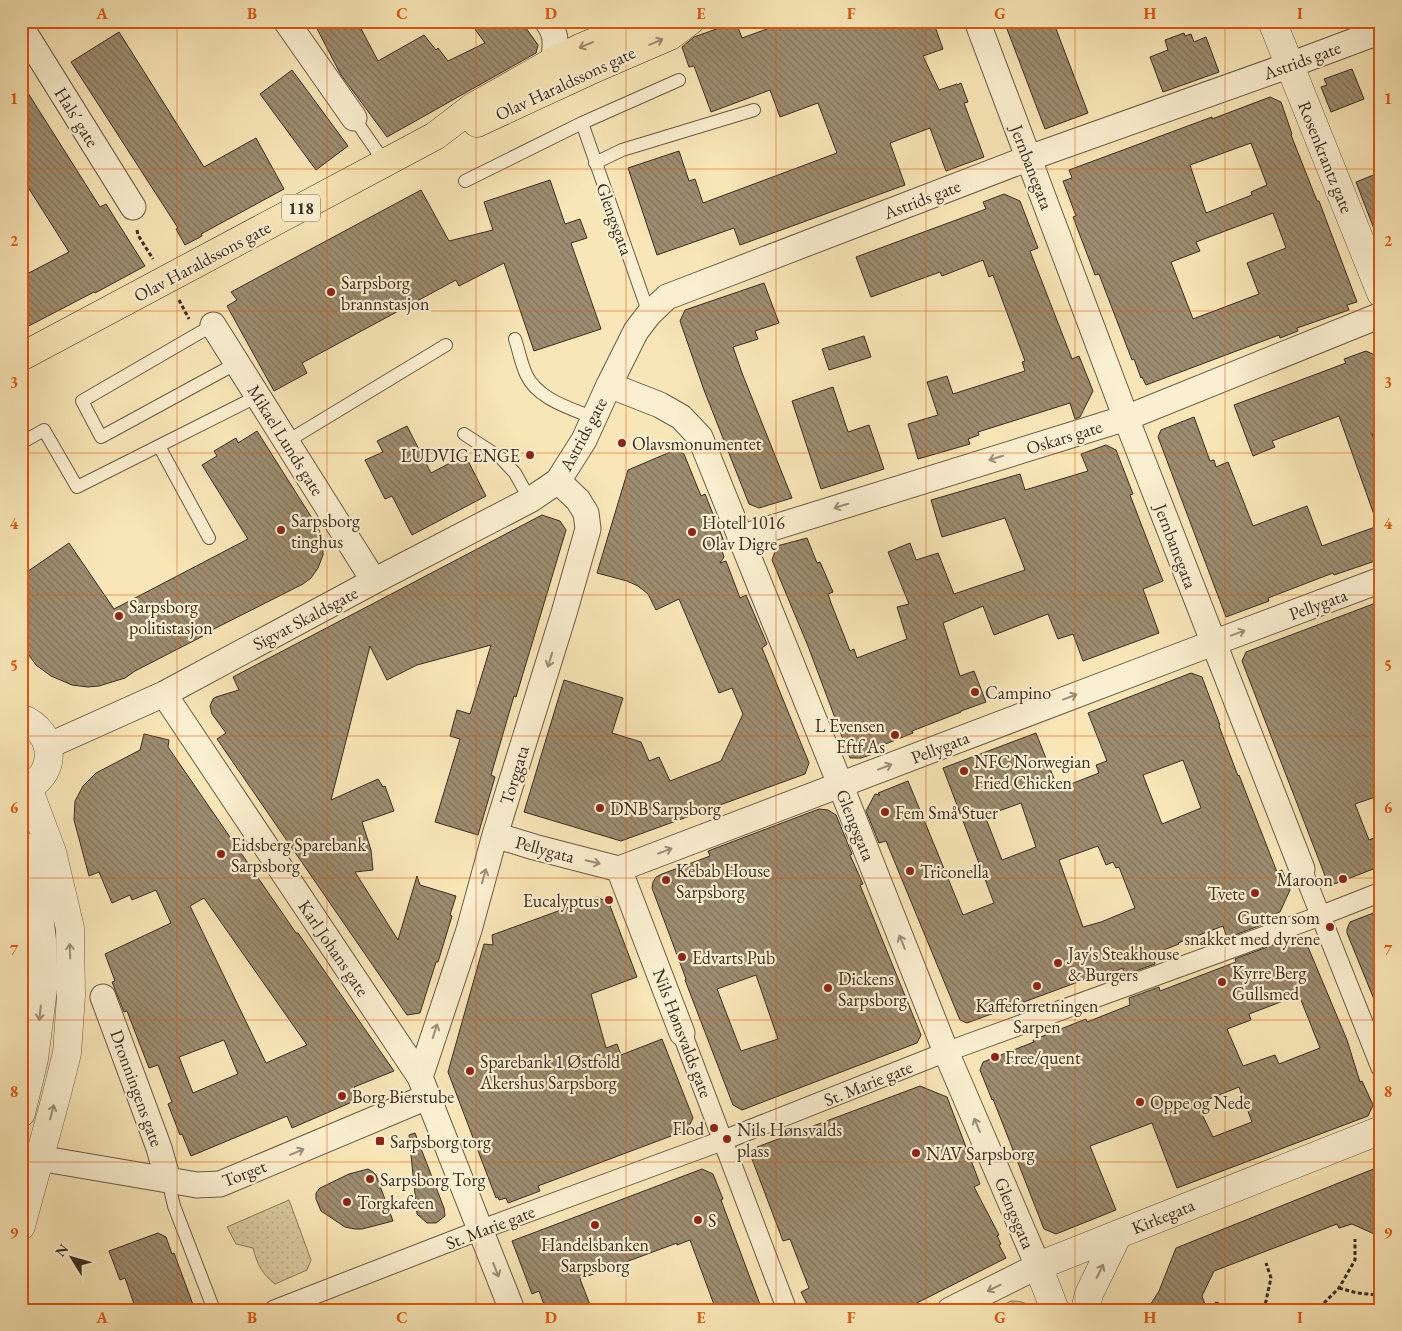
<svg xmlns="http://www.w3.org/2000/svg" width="1402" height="1331" font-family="'EB Garamond',serif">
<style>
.green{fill:url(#green-dots);stroke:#897a60}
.building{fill:url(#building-back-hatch);stroke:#3a2d24;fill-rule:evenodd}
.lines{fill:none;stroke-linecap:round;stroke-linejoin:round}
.service-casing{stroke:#6a5b48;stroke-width:14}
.pedestrian-casing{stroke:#6a5b48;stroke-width:21}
.minor-casing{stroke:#6a5b48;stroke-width:27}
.tertiary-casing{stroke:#6a5b48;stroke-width:29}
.primary-casing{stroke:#3a2d24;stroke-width:29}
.path{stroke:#3a2d24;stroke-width:3;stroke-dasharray:4 2.5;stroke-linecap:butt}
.service{stroke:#faefd0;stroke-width:12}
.pedestrian{stroke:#faefd0;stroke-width:19}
.minor{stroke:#faefd0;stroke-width:25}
.tertiary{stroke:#faefd0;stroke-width:28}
.primary{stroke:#f8e6b6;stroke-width:28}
.oneway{stroke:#998a6d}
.oneway2{stroke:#9a8e7a}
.grid{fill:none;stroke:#df570d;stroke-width:1;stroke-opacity:0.55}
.poi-dot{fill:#8f2418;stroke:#faefd0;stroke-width:2}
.labels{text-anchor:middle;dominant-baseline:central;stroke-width:4.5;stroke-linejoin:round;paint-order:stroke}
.shield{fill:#faefd0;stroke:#746758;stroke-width:1}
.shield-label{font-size:16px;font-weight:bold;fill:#3a2d24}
.street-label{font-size:18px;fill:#3a2d24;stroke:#faefd0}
.poi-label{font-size:18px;fill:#3a2d24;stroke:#faefd0;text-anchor:start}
.neatline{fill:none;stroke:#df570d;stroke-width:2}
.grid-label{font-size:16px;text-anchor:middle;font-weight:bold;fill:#df570d}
</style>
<defs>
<pattern id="green-dots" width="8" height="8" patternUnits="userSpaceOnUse" patternTransform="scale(1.25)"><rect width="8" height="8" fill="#d8c79d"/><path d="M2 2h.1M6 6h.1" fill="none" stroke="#baab87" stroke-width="1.8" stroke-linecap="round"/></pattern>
<pattern id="building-back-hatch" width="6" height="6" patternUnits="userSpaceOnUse" patternTransform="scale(1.25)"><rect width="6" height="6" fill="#9d8d70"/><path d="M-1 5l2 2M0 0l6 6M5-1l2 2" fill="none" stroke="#81745c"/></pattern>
</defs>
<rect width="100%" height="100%" fill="#f8e6b6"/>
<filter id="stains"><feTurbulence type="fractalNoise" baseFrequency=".004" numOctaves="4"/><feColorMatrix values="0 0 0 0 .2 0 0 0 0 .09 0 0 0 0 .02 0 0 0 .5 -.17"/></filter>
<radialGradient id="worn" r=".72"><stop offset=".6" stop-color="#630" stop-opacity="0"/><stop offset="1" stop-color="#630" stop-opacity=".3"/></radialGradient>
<path class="green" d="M289 1200 311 1260 307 1270 275 1284C262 1274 257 1264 253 1248L236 1244 227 1227Z
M1011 1301C1020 1301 1027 1302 1032 1310H993Z"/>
<path class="building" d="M313 21H357L378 61 424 35 436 50 438 48 448 61 485 43 469 21H521L538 45 536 53 387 137 341 75Z
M789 21H933L943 49 923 56 939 90 957 84V85L961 83 968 102 964 103 984 157 946 171 930 128 890 143 905 185 740 245 734 228 657 255 628 168 679 151 689 181 695 179 703 203 837 153 818 103 780 117 770 90 711 112 694 66 689 67 682 47 694 37 736 22 742 38Z
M1004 21H1053L1088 113 1045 129Z
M119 32 204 167 256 138 284 189 201 234 202 236 185 245 176 229 178 228 71 62Z
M1184 33 1185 36 1191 34 1194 42 1206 37 1219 72 1163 92 1150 57 1168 50 1165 40Z
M1352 69 1364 99 1331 112 1321 87 1327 85 1324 79Z
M292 70 348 146 316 170 260 94Z
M21 82 100 207 106 204 145 266 95 293 94 292 21 330V277L69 252 21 176Z
M1270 97 1281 102 1292 134 1291 135 1317 201H1319L1357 302 1347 305 1349 310 1297 328 1298 331 1280 338 1279 335 1146 385 1142 377 1141 378 1134 359 1132 360 1102 282 1099 274 1095 275 1073 217 1076 216 1063 181 1072 178 1069 170 1212 117V119ZM1251 143 1267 185 1251 192 1252 195 1206 213 1190 165ZM1273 213 1286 248 1247 263 1259 294 1193 319 1171 262 1200 251 1196 242Z
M1381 172V242H1379L1356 182Z
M550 180 565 224 580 219 587 238 571 243 601 329 534 351 504 263 459 286 456 280 302 363 307 373 274 391 227 306 237 300 231 292 421 190 449 241 493 230 484 202Z
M1004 194 1020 201 1038 248 1030 251 1072 359 1079 356 1093 391 1080 417 1075 419 1070 403 978 432 979 435 968 439 970 444 918 459 908 424 938 415 927 382 947 376 953 394 1025 371 1022 362 1025 361 993 275 989 277 983 260 942 276 940 272 871 297 856 257 986 209 983 202Z
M764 283 779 323 755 331 758 339 733 347 742 373 792 498 759 508 749 504 704 390 680 321 685 310Z
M864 336 871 357 829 370 822 349Z
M1366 351 1377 356 1381 364V431L1372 434 1381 458V559L1334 575 1333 573 1268 598 1269 601 1226 617 1158 437 1161 430 1194 417 1210 461 1214 460 1216 467 1228 462 1253 526 1307 506 1322 546 1378 526 1339 416 1272 441 1275 447 1253 456 1234 405 1346 363 1344 359Z
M833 387 848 432 869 425 884 469 821 489 792 401Z
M407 426 431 473 465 455 486 496 412 535 392 496 385 499 365 460 383 452 377 441Z
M257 431 317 526 321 534 323 547V555L318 568 311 578 303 584 202 635 203 636 135 671 125 678 99 686 88 687 72 685 51 676 36 665 21 644V576L69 543 114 609 248 539 202 465 217 456 214 451 236 438 238 443Z
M1106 445 1116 450 1133 494 1130 495 1163 581 1143 589 1159 633 1083 661 1073 634 1058 639 1048 614 994 635 983 606 943 623 960 676 974 671 986 702 961 711V712L912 731 913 733 883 745 885 750 861 758H850L808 646 772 560 777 546 807 538 817 563 820 562 833 592 828 594 831 603 850 651 854 649 857 658 907 639 897 607 909 604 888 552 910 543 916 560 938 553 954 594 1025 570 1005 518 942 537 931 500 1020 474 1025 490 1088 471 1081 454Z
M675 450 684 454 701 496 705 494 727 549 722 551 724 557 720 563 726 561 740 598 746 595 767 644 762 648 809 763 805 774 621 841 524 812 564 680 623 698 612 733 641 742 649 761 659 757 670 781 721 761 743 714 732 688 719 693 679 599 656 610 648 594 638 586 627 581 597 573 628 470Z
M542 515 560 521 566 530 516 697 514 696 491 775 495 777 478 835 435 822 460 739 450 736 457 710 470 714 491 645 417 665 387 680 370 646 331 800 378 779 383 787 385 786 394 811 362 822 371 850 373 870 355 872 398 940 417 876 420 885 456 896 450 915 452 916 438 962H436L420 1013 407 1015 217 739 226 733 212 714 210 706 213 699 216 697 239 690 233 677Z
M1381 601V744L1374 746 1381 763V795L1355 804 1369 840 1381 835V866L1329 886 1242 661 1246 652Z
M1191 673 1202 677 1220 725 1219 726 1238 776 1239 775 1277 872 1282 870 1290 890 1280 912 1256 921 1264 924 1227 938 1223 926 1178 943 1179 944 1153 954 1155 964 1124 975 1123 968 1098 978 1097 975 967 1023 960 1020 886 841 879 843 866 811 875 794 880 795 878 793 908 781 963 915 994 903 943 768 1036 733 1058 789 1099 773 1096 765 1107 761 1088 713ZM1183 760 1201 808 1162 824 1143 775ZM1021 803 1036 847 1002 860 985 816ZM1098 846 1106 865 1113 862 1116 868 1119 867 1135 908 1101 922 1083 927 1059 860Z
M144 734 169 740 168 747 296 933H298L394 1071 354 1087 359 1099 292 1128 287 1116 191 1156 182 1134 180 1135 168 1104 172 1102 158 1065 149 1068 127 1011 124 1012 112 982 115 981 105 954 171 923 156 890 132 900 130 895 112 903 99 872 89 876 74 820 75 801 83 786 96 773 140 750ZM204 898 307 1045 266 1063 190 906ZM224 1040 238 1074 193 1093 179 1057Z
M819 809 828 810 836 815 852 854 850 855 863 884 860 885 921 1035 917 1043 742 1110 733 1105 685 980 686 979 652 888 653 882 656 877 662 874 710 856 708 851ZM756 975 778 1039 741 1051 717 989Z
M597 897 609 903 637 977 591 994 606 1048 617 1044 621 1055 662 1039 693 1118 687 1130 538 1186 540 1191 508 1203 506 1198 499 1200 498 1197 496 1198 448 1072 484 944 493 945 492 935Z
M1381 910V1014H1380L1347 933V929L1350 922Z
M1294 937 1301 941 1305 939 1306 943 1309 944 1308 947 1347 1040 1360 1082 1362 1081 1373 1105 1368 1116 1177 1188 1152 1123 1090 1146 1116 1210 1056 1234 1044 1229 993 1099 992 1100 980 1070 983 1062 1034 1042 1033 1040 1086 1019 1087 1022 1130 1005 1129 998 1159 987 1160 991 1236 962 1235 959ZM1299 995 1320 1048 1279 1064 1275 1055 1243 1066 1227 1029 1251 1020 1249 1014ZM1239 1087 1252 1122 1213 1137 1197 1104Z
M920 1086 947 1097 980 1184 974 1187 999 1235 997 1236 1001 1244 999 1245 1006 1258 903 1310H810L801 1292 809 1288 790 1239 783 1241 752 1159 757 1147Z
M415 1133 444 1208 445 1216 436 1223H427L417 1214 409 1135Z
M1381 1166V1237L1352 1224 1339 1228 1337 1224 1214 1271 1202 1296 1207 1310H1147L1159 1291 1176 1248Z
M368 1169 373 1172 376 1175 393 1221 362 1229H355L345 1227 321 1211 316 1199V1193L320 1188 349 1174Z
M702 1169 713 1174 723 1199 721 1200 762 1310H716L690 1240 677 1245V1243L580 1279 592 1310H546L539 1291 532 1294 512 1241Z
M158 1233 166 1237 172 1254 174 1253 195 1310H143L142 1307 134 1304 125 1278 120 1280 109 1251Z"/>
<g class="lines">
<g class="service-casing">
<path id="service" d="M354 118 385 163
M582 123 649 314
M595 163 622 150 754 110
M465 181 582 123 679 80
M213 325 82 401 101 437 237 363
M515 339C519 351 521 363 526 374 537 399 570 408 594 418
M464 434 501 458 515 473 530 500
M286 442 446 345
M21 443 44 430 77 487 258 396
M159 446 209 538
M168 1180 174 1206 214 1310"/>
</g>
<g class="pedestrian-casing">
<path id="pedestrian" d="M1302 869 1381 1068
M682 1033 787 1310
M274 1310 480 1230 724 1140 946 1052 1320 916 1381 892"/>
</g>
<g class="minor-casing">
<path id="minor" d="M286 21 354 118
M547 21C558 36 555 44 554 61
M977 21 1126 418 1302 869
M21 27 133 207
M213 325 374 581
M609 385 660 405 681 417 700 437 840 784 946 1052 1038 1266 950 1310
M740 538 1126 418 1381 315
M164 694 420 1077 512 1310
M48 746 164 694 374 581 530 500 558 481 584 440 609 385 636 331 649 314 667 297 1029 158 1290 65 1381 31
M495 835 534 847 619 869 1213 643 1381 580
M619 869 682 1033
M103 997 159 1148 168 1180
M420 1077 469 930 495 835 564 613 588 529 586 513 578 500 558 481
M21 1155 197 1185 220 1184 427 1097"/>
</g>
<g class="tertiary-casing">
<path id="tertiary" d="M1272 21 1381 293
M21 718C57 732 59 777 21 790
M21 845 37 900 42 940 43 989 34 1059 21 1113
M21 1226 56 1097 67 1053 71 996 70 928 52 852 28 788
M1055 1310 1038 1266 1381 1130
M1085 1310 1089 1294 1118 1234"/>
</g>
<g class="primary-casing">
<path id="primary" d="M477 123 589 71 670 36 690 21
M21 357 435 136 473 107 554 61 580 48 638 24 648 21"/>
</g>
<path class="path" d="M137 230 138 235 153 259
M179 300 189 319
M1339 1288 1357 1293 1378 1295 1381 1299
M1215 1303 1247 1310
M1264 1310 1271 1278 1266 1263
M1313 1310 1324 1303 1339 1288 1355 1260V1239"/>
<use href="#service" class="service"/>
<use href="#pedestrian" class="pedestrian"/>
<use href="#minor" class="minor"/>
<use href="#tertiary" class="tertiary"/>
<use href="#primary" class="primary"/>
</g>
<defs><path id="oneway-shaft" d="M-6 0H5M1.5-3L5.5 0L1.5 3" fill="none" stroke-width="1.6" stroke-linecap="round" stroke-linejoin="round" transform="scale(1.25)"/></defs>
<g class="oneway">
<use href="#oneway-shaft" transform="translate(656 42) rotate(-23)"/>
<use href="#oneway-shaft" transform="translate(586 45) rotate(157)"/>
</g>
<g class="oneway2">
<use href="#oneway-shaft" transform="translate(996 458) rotate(163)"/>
<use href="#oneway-shaft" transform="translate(841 506) rotate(163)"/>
<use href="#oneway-shaft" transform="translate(1238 633) rotate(-20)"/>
<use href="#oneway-shaft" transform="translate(550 660) rotate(107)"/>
<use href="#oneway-shaft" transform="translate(1070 697) rotate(-21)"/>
<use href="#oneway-shaft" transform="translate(885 767) rotate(-21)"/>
<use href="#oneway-shaft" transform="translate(665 851) rotate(-21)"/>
<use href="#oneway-shaft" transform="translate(593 862) rotate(14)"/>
<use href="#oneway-shaft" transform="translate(484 876) rotate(-74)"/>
<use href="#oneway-shaft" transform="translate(902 942) rotate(-112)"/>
<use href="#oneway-shaft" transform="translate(70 951) rotate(-92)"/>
<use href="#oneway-shaft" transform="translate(40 1013) rotate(96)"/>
<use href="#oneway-shaft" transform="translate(435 1031) rotate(-72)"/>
<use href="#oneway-shaft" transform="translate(52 1112) rotate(-75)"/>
<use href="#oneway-shaft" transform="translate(977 1125) rotate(-113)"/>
<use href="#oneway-shaft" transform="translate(297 1152) rotate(-23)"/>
<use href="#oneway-shaft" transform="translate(496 1270) rotate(68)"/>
<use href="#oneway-shaft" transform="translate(1100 1271) rotate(-64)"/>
<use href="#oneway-shaft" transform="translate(994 1288) rotate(154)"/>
</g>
<path class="grid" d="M177 21V1310M327 21V1310M476 21V1310M626 21V1310M776 21V1310M926 21V1310M1075 21V1310M1225 21V1310M21 169H1381M21 311H1381M21 453H1381M21 595H1381M21 736H1381M21 878H1381M21 1020H1381M21 1162H1381"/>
<g class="poi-dot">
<circle cx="331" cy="292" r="5"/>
<circle cx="622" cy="443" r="5"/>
<circle cx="530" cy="455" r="5"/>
<circle cx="281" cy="530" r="5"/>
<circle cx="692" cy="532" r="5"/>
<circle cx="119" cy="616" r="5"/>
<circle cx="975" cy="692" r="5"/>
<circle cx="895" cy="735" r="5"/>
<circle cx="964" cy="771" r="5"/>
<circle cx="600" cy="808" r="5"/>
<circle cx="885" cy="812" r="5"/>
<circle cx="221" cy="854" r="5"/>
<circle cx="910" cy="871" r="5"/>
<circle cx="1343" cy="879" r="5"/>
<circle cx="666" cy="880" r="5"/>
<circle cx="1255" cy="893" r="5"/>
<circle cx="609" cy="900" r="5"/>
<circle cx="1330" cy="927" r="5"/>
<circle cx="682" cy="957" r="5"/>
<circle cx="1058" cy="963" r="5"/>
<circle cx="1222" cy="982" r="5"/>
<circle cx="1037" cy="986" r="5"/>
<circle cx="828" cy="988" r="5"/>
<circle cx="995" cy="1057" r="5"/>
<circle cx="470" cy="1071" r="5"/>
<circle cx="342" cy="1096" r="5"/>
<circle cx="1140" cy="1102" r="5"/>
<circle cx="714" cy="1128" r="5"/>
<circle cx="727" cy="1139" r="5"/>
<rect x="375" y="1136" width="10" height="10" rx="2.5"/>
<circle cx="916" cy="1153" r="5"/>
<circle cx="370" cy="1179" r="5"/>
<circle cx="347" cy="1202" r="5"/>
<circle cx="698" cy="1220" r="5"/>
<circle cx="595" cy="1225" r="5"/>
</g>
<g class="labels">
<rect class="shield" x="282" y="194.5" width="38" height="27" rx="4"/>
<g class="shield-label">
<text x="301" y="208">118</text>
</g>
<g class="street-label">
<text transform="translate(1302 60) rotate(-20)">Astrids gate</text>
<text transform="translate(565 83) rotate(-25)">Olav Haraldssons gate</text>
<text transform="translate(77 117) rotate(58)">Hals´ gate</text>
<text transform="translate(1326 157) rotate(68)">Rosenkrantz gate</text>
<text transform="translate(1032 167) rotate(69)">Jernbanegata</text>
<text transform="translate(922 199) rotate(-21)">Astrids gate</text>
<text transform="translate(615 219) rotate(70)">Glengsgata</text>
<text transform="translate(202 261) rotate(-28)">Olav Haraldssons gate</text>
<text transform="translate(583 434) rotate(-62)">Astrids gate</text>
<text transform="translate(1064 437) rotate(-17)">Oskars gate</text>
<text transform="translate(286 440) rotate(58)">Mikael Lunds gate</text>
<text transform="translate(1176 546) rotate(69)">Jernbanegata</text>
<text transform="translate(1318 604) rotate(-20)">Pellygata</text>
<text transform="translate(305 618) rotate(-28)">Sigvat Skaldsgate</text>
<text transform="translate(940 747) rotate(-21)">Pellygata</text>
<text transform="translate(514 775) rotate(-73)">Torggata</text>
<text transform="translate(856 825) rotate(68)">Glengsgata</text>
<text transform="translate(545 849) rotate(15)">Pellygata</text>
<text transform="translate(334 948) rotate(56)">Karl Johans gate</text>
<text transform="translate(683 1033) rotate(69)">Nils Hønsvalds gate</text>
<text transform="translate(868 1083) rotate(-22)">St. Marie gate</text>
<text transform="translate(137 1088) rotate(70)">Dronningens gate</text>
<text transform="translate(244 1173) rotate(-21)">Torget</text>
<text transform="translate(1015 1213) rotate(67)">Glengsgata</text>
<text transform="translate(1163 1216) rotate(-22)">Kirkegata</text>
<text transform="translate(490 1227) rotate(-21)">St. Marie gate</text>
</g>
<g class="poi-label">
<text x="341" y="282">Sarpsborg<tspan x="341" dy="21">brannstasjon</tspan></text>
<text x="632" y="443">Olavsmonumentet</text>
<text x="520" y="455" text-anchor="end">LUDVIG ENGE</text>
<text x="291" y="520">Sarpsborg<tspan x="291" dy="21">tinghus</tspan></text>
<text x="702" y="522">Hotell 1016<tspan x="702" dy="21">Olav Digre</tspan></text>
<text x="129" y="606">Sarpsborg<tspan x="129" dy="21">politistasjon</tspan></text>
<text x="985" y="692">Campino</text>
<text x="885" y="725" text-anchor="end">L Evensen<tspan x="885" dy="21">Eftf As</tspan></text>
<text x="974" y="761">NFC Norwegian<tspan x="974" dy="21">Fried Chicken</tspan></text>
<text x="610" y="808">DNB Sarpsborg</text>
<text x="895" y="812">Fem Små Stuer</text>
<text x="231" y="844">Eidsberg Sparebank<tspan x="231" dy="21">Sarpsborg</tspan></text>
<text x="676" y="870">Kebab House<tspan x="676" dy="21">Sarpsborg</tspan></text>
<text x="920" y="871">Triconella</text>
<text x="1333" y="879" text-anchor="end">Maroon</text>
<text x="1245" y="893" text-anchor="end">Tvete</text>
<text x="599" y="900" text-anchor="end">Eucalyptus</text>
<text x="1320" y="917" text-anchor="end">Gutten som<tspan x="1320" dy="21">snakket med dyrene</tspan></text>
<text x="1068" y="953">Jay's Steakhouse<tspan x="1068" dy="21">&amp; Burgers</tspan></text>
<text x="692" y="957">Edvarts Pub</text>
<text x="1232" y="972">Kyrre Berg<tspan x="1232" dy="21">Gullsmed</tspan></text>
<text x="838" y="978">Dickens<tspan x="838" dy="21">Sarpsborg</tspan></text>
<text x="1037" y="1005" text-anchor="middle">Kaffeforretningen<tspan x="1037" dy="21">Sarpen</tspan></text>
<text x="1005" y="1057">Free/quent</text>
<text x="480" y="1061">Sparebank 1 Østfold<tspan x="480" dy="21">Akershus Sarpsborg</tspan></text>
<text x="352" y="1096">Borg Bierstube</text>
<text x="1150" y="1102">Oppe og Nede</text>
<text x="704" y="1128" text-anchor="end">Flod</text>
<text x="737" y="1129">Nils Hønsvalds<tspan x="737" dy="21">plass</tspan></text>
<text x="390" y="1141">Sarpsborg torg</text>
<text x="926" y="1153">NAV Sarpsborg</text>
<text x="380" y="1179">Sarpsborg Torg</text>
<text x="357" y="1202">Torgkafeen</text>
<text x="708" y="1220">S</text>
<text x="595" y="1244" text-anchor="middle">Handelsbanken<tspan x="595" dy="21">Sarpsborg</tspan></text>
</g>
</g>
<rect width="1402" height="1331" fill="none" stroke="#f8e6b6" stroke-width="55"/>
<g transform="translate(72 1258) rotate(307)" stroke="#faefd0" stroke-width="4" paint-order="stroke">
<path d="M0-4L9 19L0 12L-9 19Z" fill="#3a2d24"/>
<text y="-8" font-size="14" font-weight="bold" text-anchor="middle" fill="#3a2d24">N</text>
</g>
<rect x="28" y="28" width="1346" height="1276" class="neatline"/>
<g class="grid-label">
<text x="102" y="19">A</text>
<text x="252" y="19">B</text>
<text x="402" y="19">C</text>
<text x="551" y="19">D</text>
<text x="701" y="19">E</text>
<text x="851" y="19">F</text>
<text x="1000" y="19">G</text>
<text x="1150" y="19">H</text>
<text x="1300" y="19">I</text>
<text x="14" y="104">1</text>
<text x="1388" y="104">1</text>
<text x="14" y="246">2</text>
<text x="1388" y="246">2</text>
<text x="14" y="388">3</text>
<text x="1388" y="388">3</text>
<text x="14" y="529">4</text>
<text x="1388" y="529">4</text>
<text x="14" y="671">5</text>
<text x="1388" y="671">5</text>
<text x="14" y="813">6</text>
<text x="1388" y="813">6</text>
<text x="14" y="955">7</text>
<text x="1388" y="955">7</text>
<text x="14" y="1097">8</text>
<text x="1388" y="1097">8</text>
<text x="14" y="1238">9</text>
<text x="1388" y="1238">9</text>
<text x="102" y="1323">A</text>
<text x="252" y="1323">B</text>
<text x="402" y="1323">C</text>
<text x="551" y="1323">D</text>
<text x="701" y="1323">E</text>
<text x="851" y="1323">F</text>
<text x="1000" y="1323">G</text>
<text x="1150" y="1323">H</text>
<text x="1300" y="1323">I</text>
</g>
<rect width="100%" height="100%" filter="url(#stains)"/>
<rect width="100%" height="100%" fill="url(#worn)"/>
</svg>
